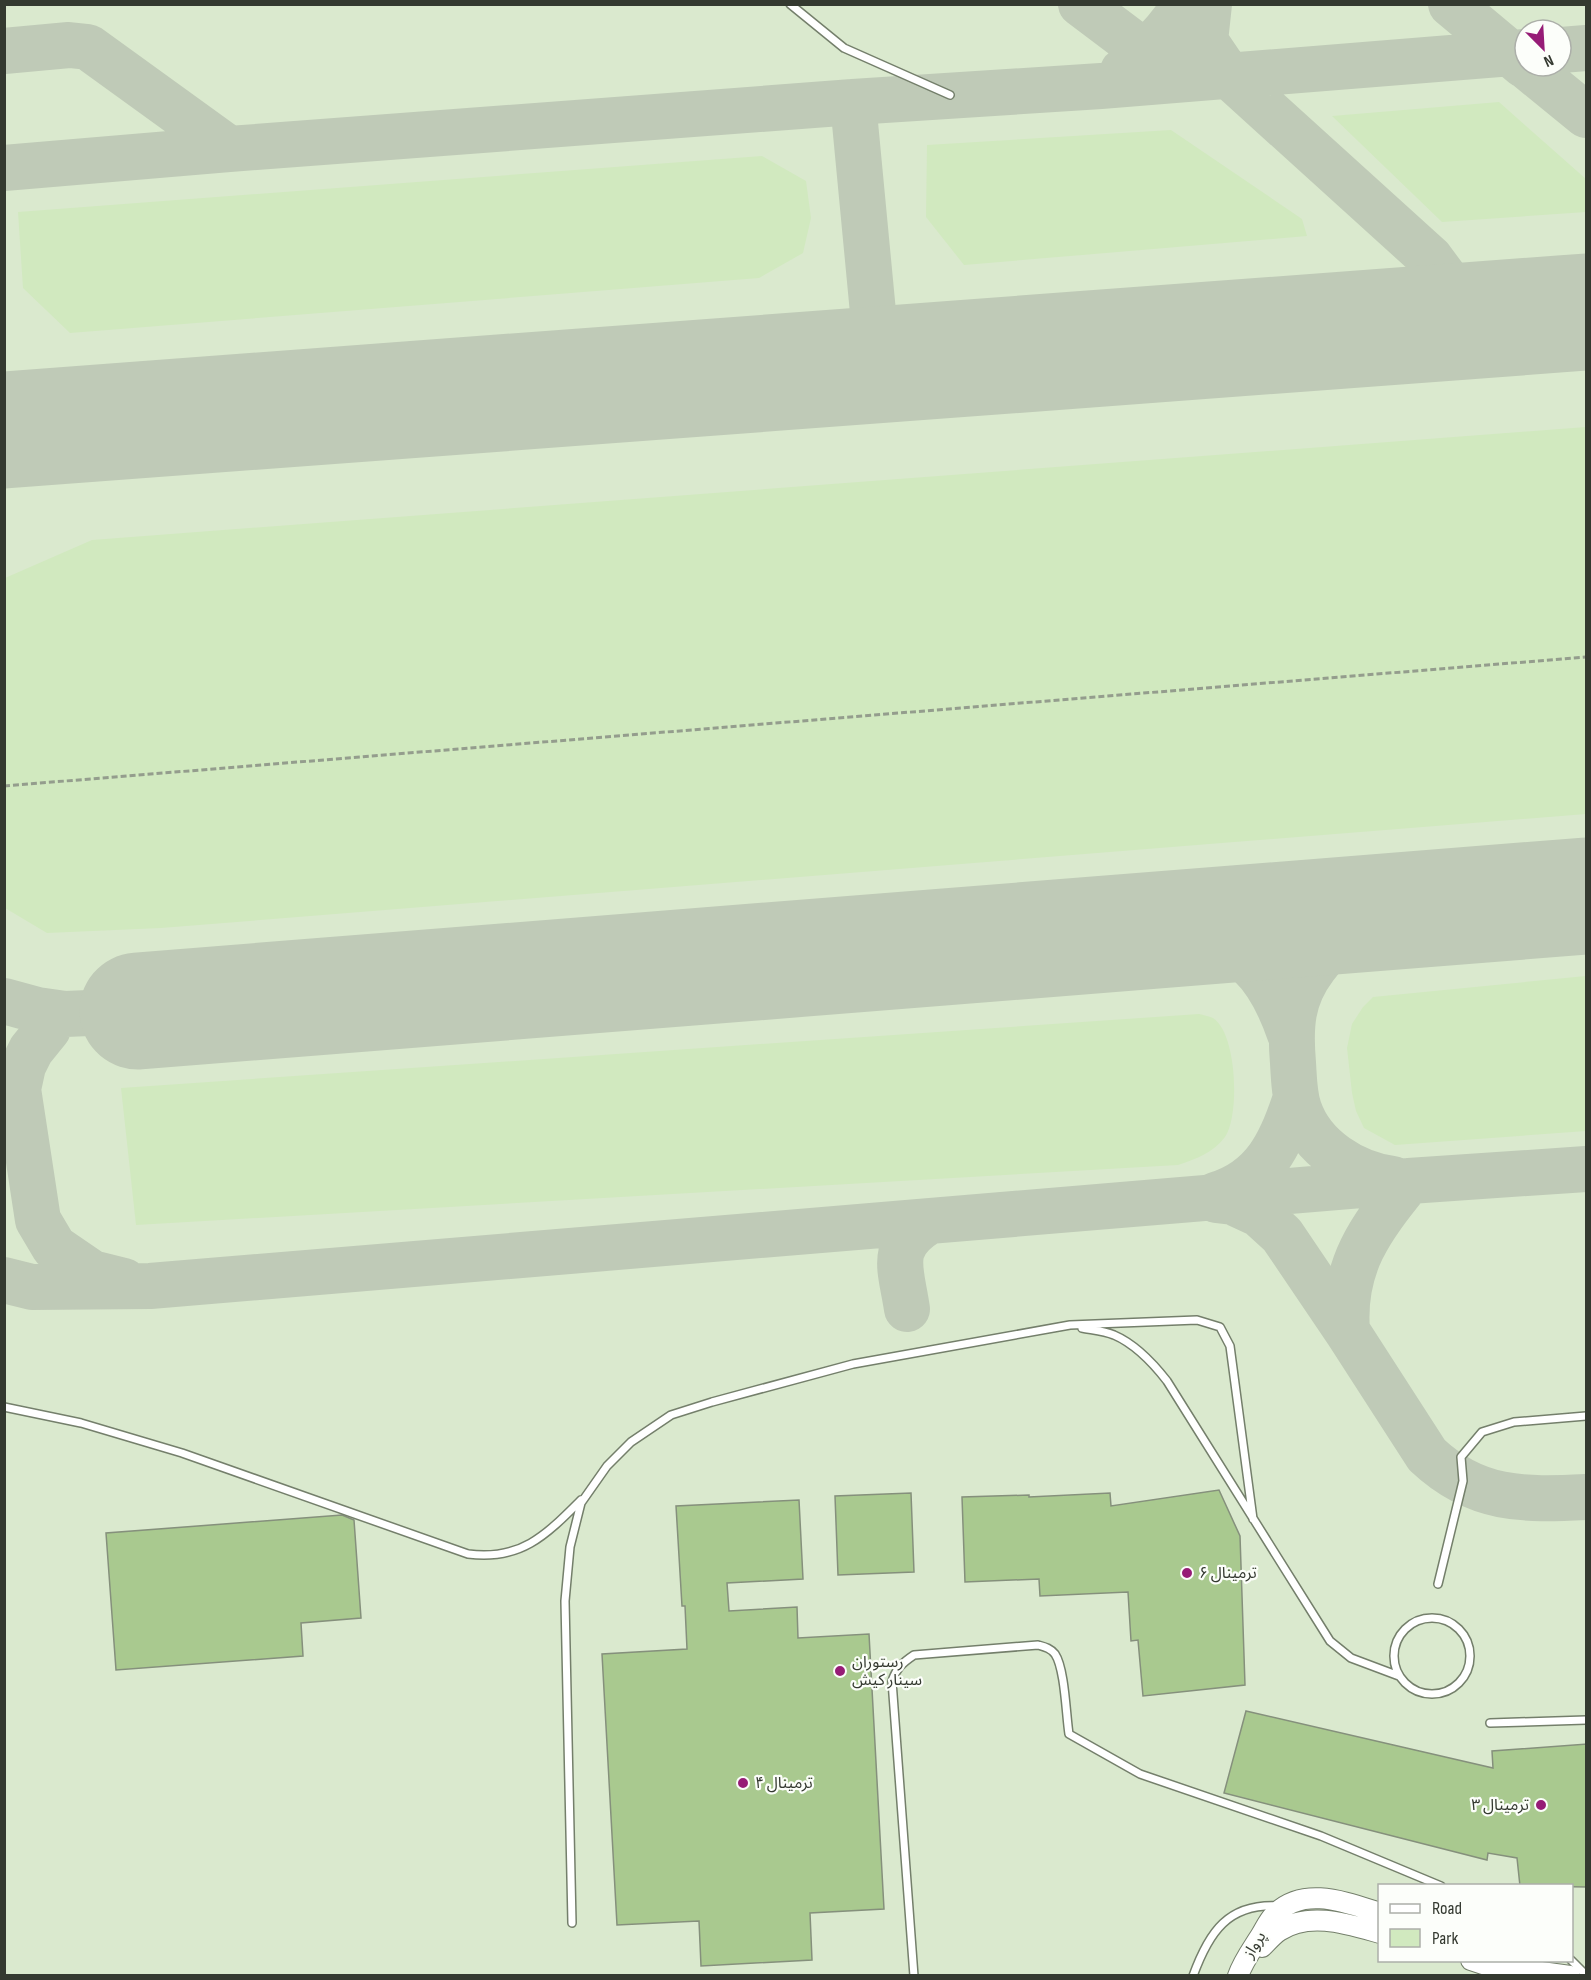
<svg xmlns="http://www.w3.org/2000/svg" width="1591" height="1980" font-family="'Sofia Sans Condensed','Noto Sans Arabic',sans-serif">
<style>
.built{fill:#dae9ce;fill-rule:evenodd}
.green{fill:#d1e9bf}
.lines{fill:none;stroke-linecap:round;stroke-linejoin:round}
.taxiway{stroke:#bfcab7;stroke-width:46}
.runway{stroke:#bfcab7;stroke-width:117}
.building{fill:#a9c98f;stroke:#85907c;stroke-width:1.5}
.lane-casing{stroke:#747f6b;stroke-width:10}
.secondary-casing{stroke:#747f6b;stroke-width:22}
.path{stroke:#949d8d;stroke-width:3;stroke-dasharray:6 3;stroke-linecap:butt}
.lane{stroke:#fff;stroke-width:7}
.secondary{stroke:#fff;stroke-width:20}
.poi-dot{fill:#961c76;stroke:#fcfefa;stroke-width:2}
.labels{text-anchor:middle;dominant-baseline:central;stroke-width:4.5;stroke-linejoin:round;paint-order:stroke}
.poi-label{font-size:16px;fill:#343930;stroke:#fcfefa;text-anchor:start}
.street-label{font-size:16px;fill:#343930;stroke:#fcfefa}
</style>
<rect width="100%" height="100%" fill="#e8f5df"/>
<path class="built" d="M5 5H1586V1975L5 1976ZM1525 30H1561V66H1525ZM1380 1886H1572V1960H1380Z"/>
<path class="green" d="M1499 102 1586 179V212L1442 222 1332 116Z
M1171 130 1302 219 1307 236 964 265 926 217 927 145Z
M762 156 806 181 811 218 803 253 759 278 70 333 23 288 18 212Z
M1586 427V814L161 928 47 933 5 908V578L92 540Z
M1586 976V1131L1395 1145 1364 1128 1356 1111 1352 1093 1347 1048 1352 1024 1363 1007 1373 997Z
M1199 1014C1203 1015 1209 1016 1213 1018 1237 1033 1240 1115 1225 1137 1213 1153 1196 1159 1178 1165L136 1225 121 1088Z"/>
<g class="lines">
<path class="taxiway" d="M1081 4 1146 53 1202 73
M1209 4 1205 41 1228 75 1430 258 1476 320
M1451 4 1524 65
M1561 50 1586 48
M4 51 69 45 88 47 229 149
M1526 66 1586 115
M1123 71C1149 52 1168 30 1186 4
M853 102 878 365
M4 168 229 149 853 102 1101 86 1525 52
M1386 913C1359 927 1332 942 1314 968 1291 998 1290 1028 1293 1063 1294 1078 1294 1095 1299 1109 1312 1148 1354 1174 1393 1179
M1179 931C1243 945 1269 973 1290 1034
M4 1001 37 1010 65 1014 138 1011
M48 1029 31 1050 23 1066 18 1089 38 1220 54 1247 92 1273 124 1281
M1215 1195C1264 1181 1282 1142 1296 1097
M1216 1200 1233 1202 1259 1214 1282 1235 1347 1331 1427 1455C1476 1501 1523 1500 1586 1497
M4 1280 32 1287 150 1286 1409 1181 1586 1169
M907 1309C901 1268 888 1247 928 1222
M1347 1331C1342 1266 1370 1229 1409 1181"/>
<path class="runway" d="M4 430 1586 312
M138 1011 1586 896"/>
</g>
<path class="building" d="M1219 1490 1240 1536 1245 1685 1143 1696 1138 1640 1131 1641 1128 1592 1040 1596 1039 1579 965 1582 962 1497 1029 1495V1497L1110 1493 1111 1506Z
M911 1493 914 1572 838 1575 835 1496Z
M799 1500 803 1579 727 1583 729 1611 797 1607 798 1638 869 1634 884 1909 810 1913 812 1960 701 1966 699 1921 617 1925 602 1654 687 1649 685 1606H682L676 1506Z
M342 1515 354 1520 361 1618 301 1623 303 1656 116 1670 106 1533Z
M1246 1711 1493 1768 1492 1751 1587 1744V1887L1520 1886 1517 1858 1488 1853 1487 1860 1224 1793Z"/>
<g class="lines">
<g class="lane-casing">
<path id="lane" d="M790 4 844 48 950 95
M1082 1328C1092 1330 1104 1331 1114 1335 1135 1344 1153 1363 1167 1381L1330 1641 1351 1658 1399 1676
M4 1407 81 1423 182 1453 468 1554C521 1561 546 1535 581 1500
M1438 1584 1463 1481 1461 1457 1482 1432 1514 1422 1586 1416
M1394 1656a38 38 0 1 1 76 0a38 38 0 1 1-76 0Z
M1490 1723 1586 1720
M572 1923 565 1601 570 1547 581 1503 607 1466 631 1442 671 1415 712 1402 853 1364 1070 1325 1197 1320 1220 1327 1230 1346 1253 1519
M1571 1960 1586 1975
M914 1976 892 1681C896 1669 902 1663 914 1655L1038 1645C1045 1647 1050 1648 1055 1654 1065 1669 1066 1715 1069 1734L1140 1774 1321 1836 1441 1886
M1193 1976C1209 1932 1228 1903 1279 1906"/>
</g>
<g class="secondary-casing">
<path id="secondary" d="M1262 1947C1267 1942 1273 1935 1279 1931 1309 1911 1348 1924 1380 1933
M1471 1960 1483 1964 1570 1976
M1238 1976C1243 1961 1253 1948 1261 1935 1265 1929 1268 1921 1274 1915 1303 1885 1345 1902 1380 1913"/>
</g>
<path class="path" d="M4 786 1586 657"/>
<use href="#lane" class="lane"/>
<use href="#secondary" class="secondary"/>
</g>
<g class="poi-dot">
<circle cx="1187" cy="1573" r="6"/>
<circle cx="840" cy="1671" r="6"/>
<circle cx="743" cy="1783" r="6"/>
<circle cx="1541" cy="1805" r="6"/>
</g>
<g class="labels">
<g class="poi-label">
<text x="1199" y="1573">ترمینال ۶</text>
<text x="852" y="1662">رستوران<tspan x="852" dy="18">سینار کیش</tspan></text>
<text x="755" y="1783">ترمینال ۴</text>
<text x="1529" y="1805" text-anchor="end">ترمینال ۳</text>
</g>
<g class="street-label">
<text transform="translate(1255 1945) rotate(-58)">پرواز</text>
</g>
</g>
<rect width="1591" height="1980" fill="none" stroke="#343930" stroke-width="12"/>
<rect x="1378" y="1884" width="195" height="78" fill="#fcfefa" stroke="#acafa9" stroke-width="1.5"/>
<rect x="1390" y="1904" width="30" height="9" fill="#ffffff" stroke="#acafa9" stroke-width="1.5"/>
<text x="1432" y="1914" font-size="18" fill="#343930">Road</text>
<rect x="1390" y="1929" width="30" height="18" fill="#d1e9bf" stroke="#acafa9" stroke-width="1.5"/>
<text x="1432" y="1944" font-size="18" fill="#343930">Park</text>
<g transform="translate(1543 48) rotate(156)"><circle r="28" fill="#fcfefa" stroke="#acafa9" stroke-width="1.5"/>
<path d="M0-4.5L10 22L0 15L-10 22Z" fill="#961c76"/>
<text y="-9" font-size="16" font-weight="bold" text-anchor="middle" fill="#343930">N</text>
</g>
</svg>
